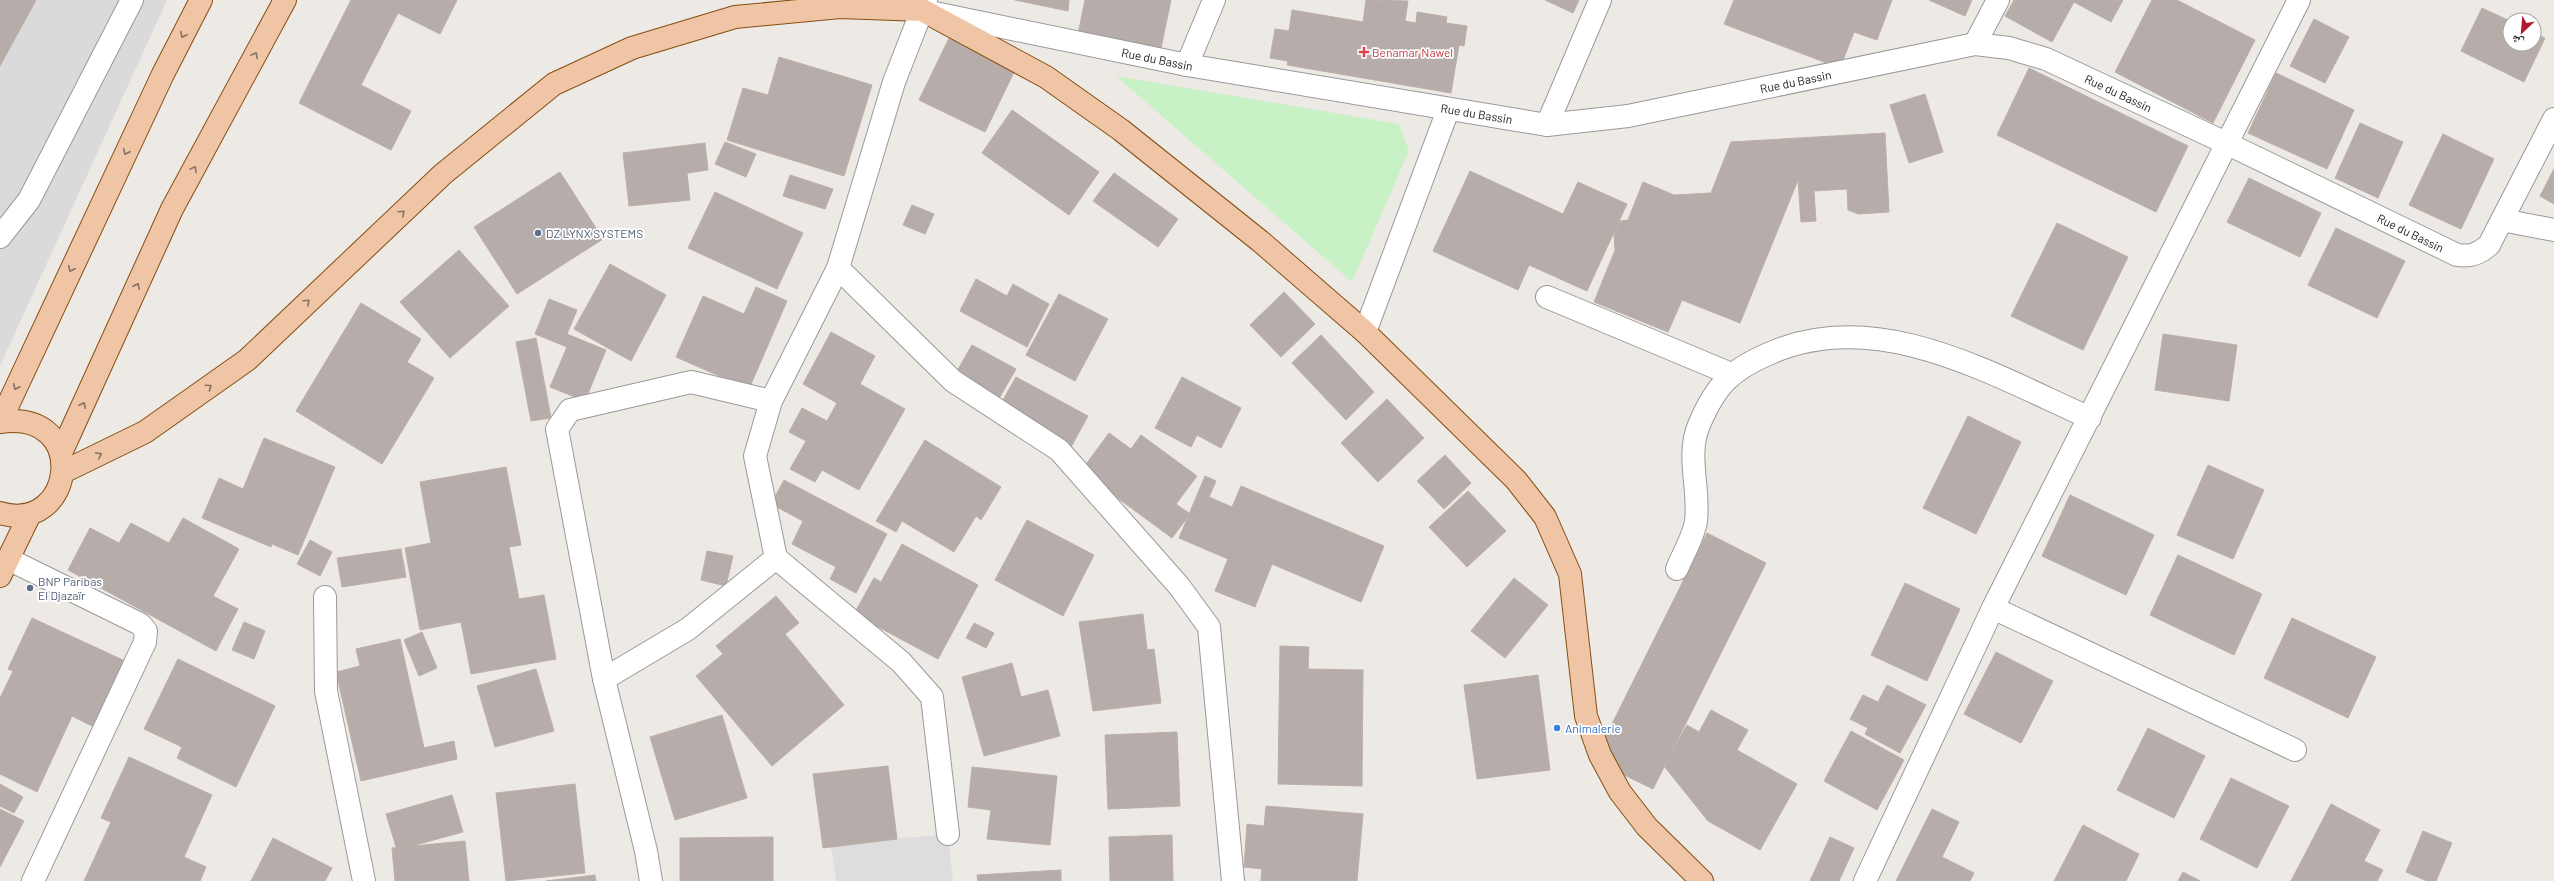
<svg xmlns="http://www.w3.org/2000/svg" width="2554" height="881" font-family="Barlow,'Noto Naskh Arabic',sans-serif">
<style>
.residential{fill:#dbdada}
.park{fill:#c8f2c6}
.parking{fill:#ddd}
.building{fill:#b6adaa;stroke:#bdaea8}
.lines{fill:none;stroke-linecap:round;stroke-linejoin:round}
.minor-casing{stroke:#9a9a9a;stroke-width:24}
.major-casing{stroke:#844e12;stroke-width:24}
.minor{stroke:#fff;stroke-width:22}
.major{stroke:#f0c5a6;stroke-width:22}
.oneway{stroke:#867162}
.health-dot{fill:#e0444e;stroke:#fff;stroke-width:1.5}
.service-dot{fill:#5c6f8a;stroke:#fff;stroke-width:1.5}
.shop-dot{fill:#3f7fe0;stroke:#fff;stroke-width:1.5}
.labels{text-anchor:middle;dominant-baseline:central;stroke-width:3.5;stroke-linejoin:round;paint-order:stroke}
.health-label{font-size:12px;fill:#be3a42;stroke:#fff;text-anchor:start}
.street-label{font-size:12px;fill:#1d1d1d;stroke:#fff}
.service-label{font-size:12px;fill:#4e5e75;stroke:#fff;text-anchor:start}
.shop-label{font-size:12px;fill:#366cbe;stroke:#fff;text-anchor:start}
</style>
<rect width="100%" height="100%" fill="#ede9e4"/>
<path class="residential" d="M0 0H167L0 366Z"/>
<path class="park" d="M1116 76 1399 124 1409 151 1352 282Z"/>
<path class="parking" d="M948 834 953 881H836L831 845Z"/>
<path class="building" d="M0 0H36L0 66Z
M351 0H457L440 34 398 13 361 85 411 111 391 150 299 103Z
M1015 0H1069L1068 11Z
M1085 0H1171L1160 53 1078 34Z
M1366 0 1408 1 1405 21 1416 23 1417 12 1447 17 1446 23 1467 26 1464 46 1459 45 1451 93 1287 65 1288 61 1270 58 1275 29 1289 31 1292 10 1363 22Z
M1545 0H1579L1573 13Z
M1734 0H1892L1877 40 1854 32 1840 68 1724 24Z
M1929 0H1972L1965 16Z
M2014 0H2123L2111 22 2074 2 2052 42 2005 16Z
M2152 0H2177L2255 40 2213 123 2115 72Z
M2482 8 2510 21V44H2534V33L2545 38 2524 82 2461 51Z
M2314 19 2349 37 2325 83 2290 66Z
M949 38 1015 70 985 132 919 100Z
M779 57 872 85 844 176 727 140 743 88 768 95Z
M2029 68 2188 146 2156 212 1997 135Z
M2276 73 2354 110 2327 169 2248 133Z
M1925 94 1943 152 1909 163 1890 105Z
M1012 110 1099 172 1069 215 982 153Z
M2360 123 2403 142 2378 198 2335 178Z
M1885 133 1889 212 1858 214 1848 210 1847 189 1814 191 1816 221 1801 222 1798 180 1740 323 1682 300 1668 332 1594 302 1615 250 1614 234 1620 221 1628 220 1643 182 1674 195 1711 193 1731 142Z
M2443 134 2494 159 2461 229 2409 205Z
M725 142 756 154 746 177 715 164Z
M705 143 708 170 687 173 690 200 629 206 623 153Z
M2554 169V204L2540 196Z
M1470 171 1563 214 1578 182 1627 204 1587 291 1529 265 1518 290 1433 251Z
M560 172 603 239 517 294 474 227Z
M1114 173 1178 219 1158 247 1093 201Z
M790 175 833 189 825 209 783 196Z
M2249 178 2321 213 2300 257 2227 222Z
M715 192 803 233 777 289 688 248Z
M912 205 934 214 925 234 903 225Z
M2057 223 2128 257 2083 350 2011 316Z
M2336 228 2405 261 2377 318 2308 285Z
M459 250 509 306 450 358 400 302Z
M610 264 666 295 631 361 574 329Z
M976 279 1007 296 1013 284 1049 304 1027 347 960 311Z
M756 287 787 301 749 389 676 357 703 296 744 314Z
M1284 292 1315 324 1281 357 1250 325Z
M1059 294 1108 319 1075 381 1026 355Z
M549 299 577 310 567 334 606 350 585 401 550 387 567 347 535 334Z
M361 303 421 339 407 362 434 378 382 464 296 411Z
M831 332 875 356 860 384 905 409 859 490 822 470 815 482 790 469 806 441 789 432 802 408 827 421 837 403 803 384Z
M2163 334 2237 345 2229 401 2155 390Z
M1321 335 1374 392 1346 420 1292 363Z
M536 338 551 418 531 421 516 342Z
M972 345 1016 369 997 402 953 378Z
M1016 377 1088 416 1071 447 999 407Z
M1182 377 1241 408 1221 448 1197 435 1191 447 1155 428Z
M1387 399 1424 438 1378 482 1341 443Z
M1968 416 2021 442 1976 534 1923 508Z
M1109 433 1131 449 1141 435 1197 476 1176 504 1190 514 1172 538 1081 471Z
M264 438 335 467 298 555 272 544 271 547 202 518 219 478 243 489Z
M925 440 1001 487 981 520 976 516 954 552 902 521 896 532 876 521Z
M1445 455 1471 483 1444 509 1417 481Z
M2208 465 2264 490 2233 559 2177 535Z
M506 467 521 545 509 547 519 599 544 595 556 659 471 674 461 622 420 630 405 548 431 543 420 482Z
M1205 476 1216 481 1209 497 1232 507 1241 486 1384 546 1361 602 1272 564 1255 607 1215 591 1228 559 1179 538Z
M784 480 887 534 856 593 830 579 836 567 792 544 803 521 771 504Z
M1468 491 1506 531 1467 567 1429 527Z
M2070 495 2154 535 2126 595 2042 556Z
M183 518 239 549 213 596 238 609 216 651 68 570 90 528 119 543 131 523 169 543Z
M1027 520 1094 555 1063 616 995 580Z
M1707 533 1766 563 1653 789 1618 772 1605 738Z
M310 540 332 552 320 576 297 564Z
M902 544 978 585 938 659 854 614 874 578 881 582Z
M401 549 406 577 342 587 337 558Z
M707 551 733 556 726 586 701 580Z
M2178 555 2262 594 2234 655 2150 615Z
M1514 578 1548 605 1505 658 1471 631Z
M1905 583 1960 609 1927 681 1871 655Z
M776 596 799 623 785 634 844 705 772 766 696 676 723 654 716 646Z
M1143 614 1147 650 1154 649 1161 703 1093 711 1079 622Z
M32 618 125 661 94 727 72 716 37 792 0 774V698L13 671 8 669Z
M2292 618 2376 657 2348 718 2264 678Z
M244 622 265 631 254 659 232 650Z
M974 623 994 633 986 648 966 638Z
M422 632 437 668 419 676 404 640Z
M400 639 424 748 454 741 457 759 361 781 336 672 360 666 356 649Z
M1280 646 1309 647 1308 669 1363 670 1362 786 1278 784Z
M1996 652 2053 681 2021 743 1964 714Z
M178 659 275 706 236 787 177 758 182 747 144 729Z
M1012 663 1021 697 1048 690 1060 736 984 756 962 677Z
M536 669 554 731 495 747 477 686Z
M1538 675 1550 770 1477 779 1464 685Z
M1887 685 1926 705 1900 753 1865 734 1868 728 1850 719 1863 695 1878 702Z
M1711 710 1748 730 1737 750 1797 784 1760 850 1708 821 1664 766 1687 725 1699 732Z
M722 715 747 798 675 820 650 737Z
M2148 728 2205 756 2174 818 2117 790Z
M1851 731 1904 760 1877 810 1824 781Z
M1177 732 1180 806 1108 809 1105 735Z
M129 757 212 795 184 857 206 867 200 881H84L111 822 101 818Z
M888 766 897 839 823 848 813 774Z
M972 767 1057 776 1050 845 987 839 991 810 968 807Z
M2231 778 2289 806 2257 868 2200 839Z
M0 784 23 797 14 813 0 806Z
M575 784 585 873 506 881 496 793Z
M452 795 463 832 397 850 386 814Z
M2331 804 2380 830 2364 861 2383 870 2377 881H2291Z
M1266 806 1363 814 1357 881H1261L1262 869 1244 867 1247 824 1264 826Z
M0 809 24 821 0 867Z
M1932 809 1959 822 1942 857 1974 873 1970 881H1896Z
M2083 825 2139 854 2126 881H2054Z
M2423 831 2452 843 2436 881H2427L2406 872Z
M1172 835 1173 881H1110L1109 837Z
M773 837V881H680V838Z
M1830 837 1854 848 1839 881H1810Z
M273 838 332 868 325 881H251Z
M465 841 469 881H395L392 848Z
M1061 870V881H978L977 875Z
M2183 872 2200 881H2178Z
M595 875 596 881H546Z"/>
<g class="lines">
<g class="minor-casing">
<g id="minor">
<path d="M926 0 894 82 838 268 771 401 755 456 776 558 901 662 932 697 948 834"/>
<path id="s1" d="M930 12 1187 65 1547 125 1628 116 1975 44 2009 48 2046 59 2226 143 2457 255C2470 257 2479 254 2489 245L2554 119"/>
<path d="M1975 44 1998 0"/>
<path d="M1187 65 1214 0"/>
<path d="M1547 125 1600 0"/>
<path d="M2502 220 2554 230"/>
<path d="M0 237 29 200 132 0"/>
<path d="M838 268 953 381 1059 450 1179 586 1209 627 1233 881"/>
<path d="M1547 297 1731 374"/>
<path d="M1365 332 1448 110"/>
<path d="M8 559 140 624 146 631 145 642 33 881"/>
<path d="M1677 569C1683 554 1694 536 1696 521 1700 489 1686 455 1699 425 1716 384 1732 369 1773 352 1880 307 1993 375 2090 418"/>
<path d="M325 597 326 691 364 881"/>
<path d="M1993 608 2295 750"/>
<path d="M604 679 688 629 776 558"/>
<path d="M651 881 646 851 604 679 557 429 570 410 691 382 771 401"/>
<path d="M1865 881 1993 608 2299 0"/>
</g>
</g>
<g class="major-casing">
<path id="major" d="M0 422 163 74 201 0
M0 422C91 409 75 535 0 513
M61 453 172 209 285 0
M63 472 145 432 247 360 443 174 554 84 632 48 735 17 840 7 922 10 1046 77 1121 130 1260 241 1365 332 1516 480 1545 517 1570 574 1586 716 1600 755 1620 792 1647 827 1702 881
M0 576 30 514"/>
</g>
<use href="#minor" class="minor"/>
<use href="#major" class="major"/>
</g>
<defs><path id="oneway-chevron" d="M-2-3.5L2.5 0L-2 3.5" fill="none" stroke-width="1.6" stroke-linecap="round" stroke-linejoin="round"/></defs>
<g class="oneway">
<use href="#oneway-chevron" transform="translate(183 35) rotate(117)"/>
<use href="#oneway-chevron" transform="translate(255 55) rotate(-62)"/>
<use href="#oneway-chevron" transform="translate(126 152) rotate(115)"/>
<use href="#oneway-chevron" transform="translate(194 169) rotate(-62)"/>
<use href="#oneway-chevron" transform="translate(402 213) rotate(-43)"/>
<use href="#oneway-chevron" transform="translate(71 269) rotate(115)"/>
<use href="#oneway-chevron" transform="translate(137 286) rotate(-65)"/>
<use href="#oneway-chevron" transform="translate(307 302) rotate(-43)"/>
<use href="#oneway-chevron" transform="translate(16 387) rotate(115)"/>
<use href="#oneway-chevron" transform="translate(209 387) rotate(-35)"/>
<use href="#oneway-chevron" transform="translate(83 405) rotate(-65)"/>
<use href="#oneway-chevron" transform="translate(99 455) rotate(-26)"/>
</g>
<path class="health-dot" d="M1362 46h4v4h4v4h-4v4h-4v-4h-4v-4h4z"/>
<g class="service-dot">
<circle cx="538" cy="233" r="4"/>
<circle cx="30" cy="588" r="4"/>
</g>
<circle class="shop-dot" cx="1557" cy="728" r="4"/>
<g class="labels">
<g class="health-label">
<text x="1372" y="52">Benamar Nawel</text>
</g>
<g class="street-label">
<text stroke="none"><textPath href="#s1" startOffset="232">Rue du Bassin</textPath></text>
<text stroke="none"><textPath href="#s1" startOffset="880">Rue du Bassin</textPath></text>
<text stroke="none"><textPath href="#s1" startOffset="1216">Rue du Bassin</textPath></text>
<text stroke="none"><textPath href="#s1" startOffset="556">Rue du Bassin</textPath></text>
<text stroke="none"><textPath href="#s1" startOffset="1540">Rue du Bassin</textPath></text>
</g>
<g class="service-label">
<text x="546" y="233">DZ LYNX SYSTEMS</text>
<text x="38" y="581">BNP Paribas<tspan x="38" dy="14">El Djazaïr</tspan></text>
</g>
<g class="shop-label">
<text x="1565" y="728">Animalerie</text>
</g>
</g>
<g transform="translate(2522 32) rotate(206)"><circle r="19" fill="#ffffff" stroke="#a5a5a5"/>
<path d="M0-3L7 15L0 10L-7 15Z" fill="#b2182e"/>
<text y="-6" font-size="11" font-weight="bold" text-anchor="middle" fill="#1d1d1d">ش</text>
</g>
</svg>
